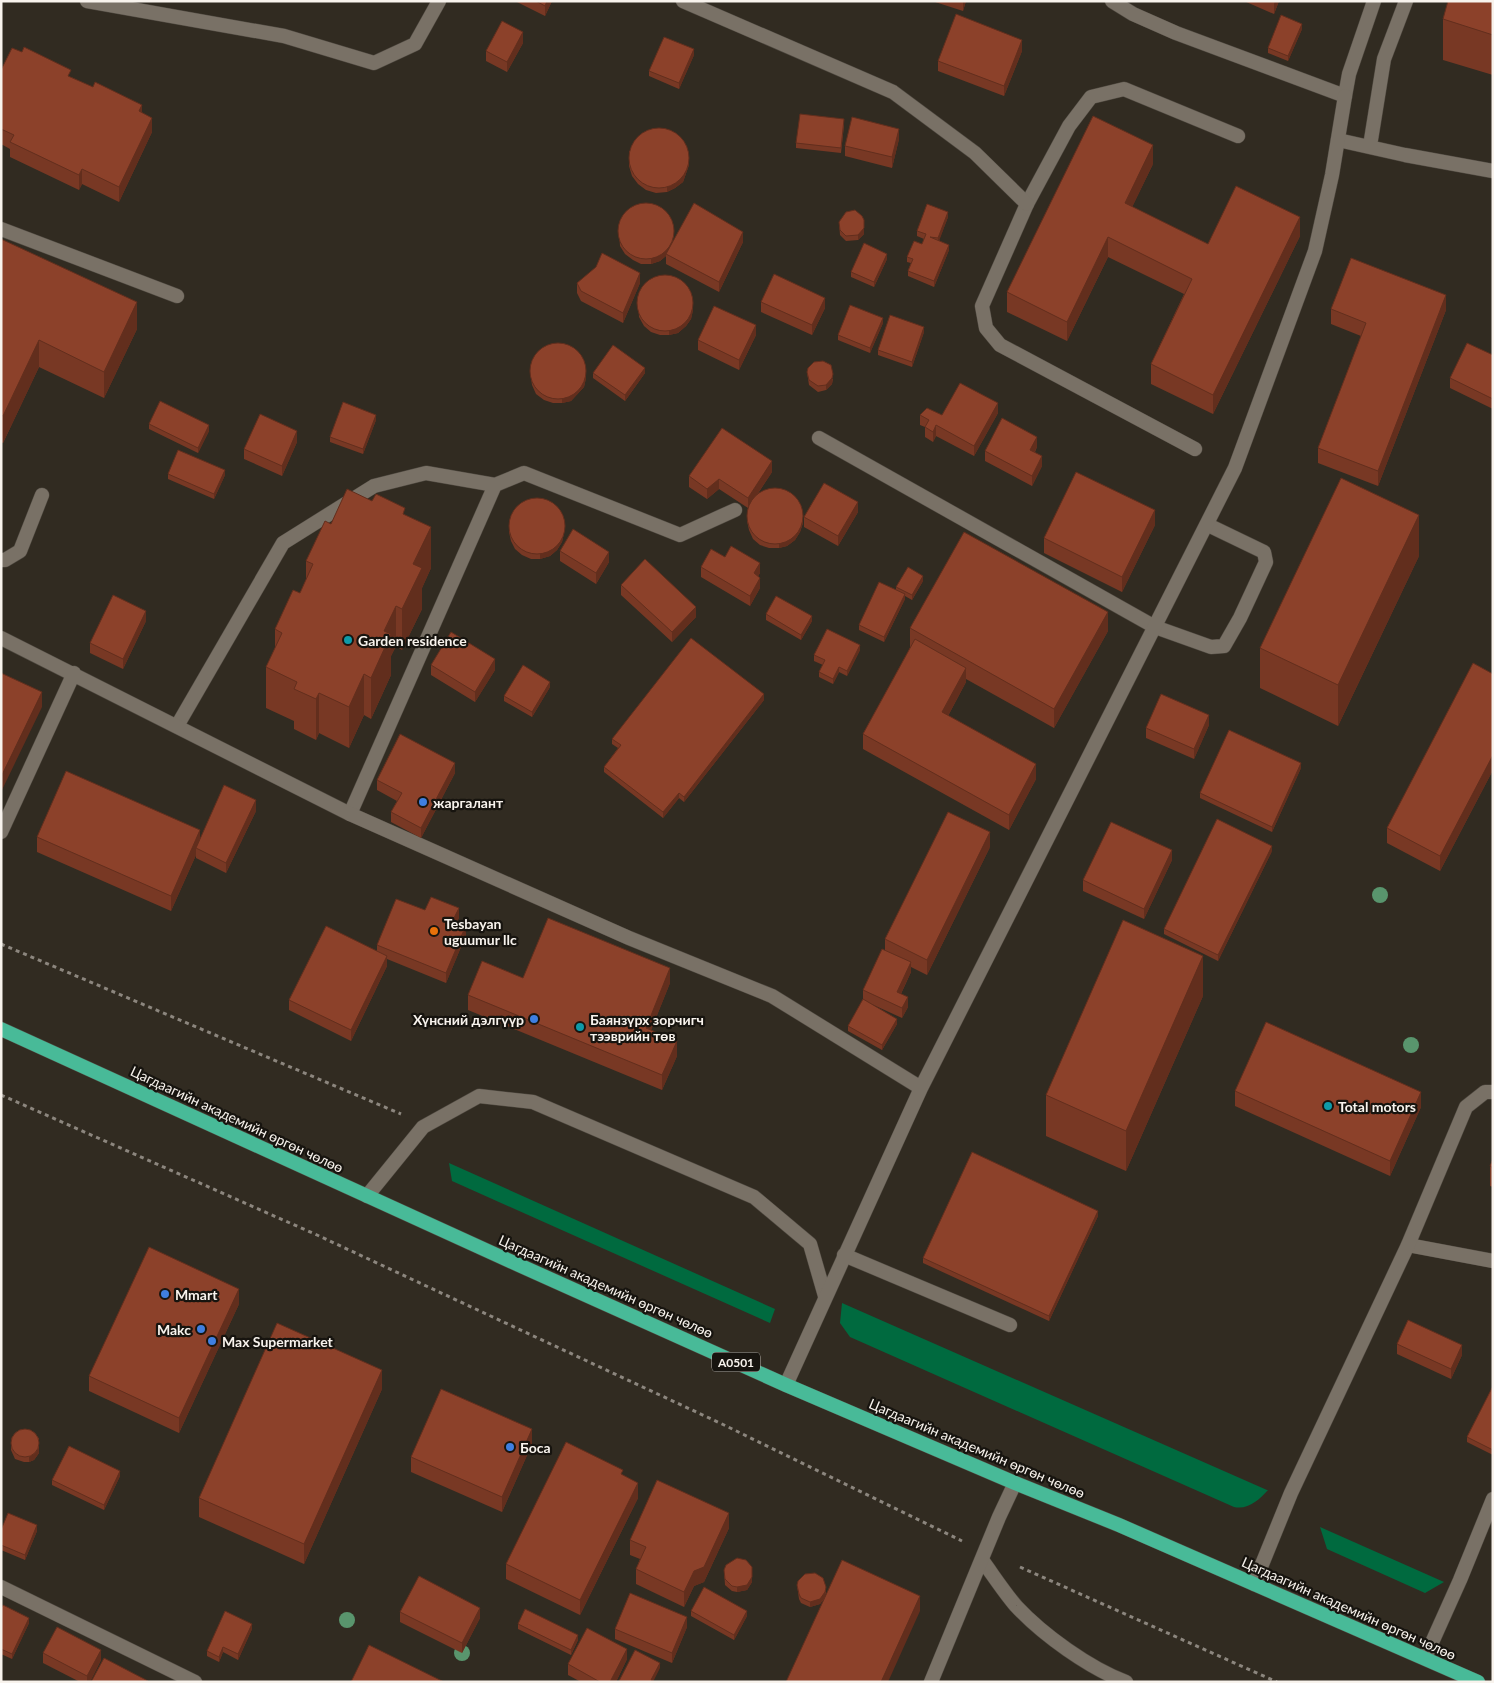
<svg xmlns="http://www.w3.org/2000/svg" width="1494" height="1683" font-family="Lato,sans-serif">
<style>
.forest{fill:#006a3f}
.lines{fill:none;stroke-linecap:round;stroke-linejoin:round}
.service-casing{stroke:#4f4940;stroke-width:15}
.minor-casing{stroke:#4f4940;stroke-width:15}
.trunk-casing{stroke:#4f4940;stroke-width:15}
.path{stroke:#8c867e;stroke-width:3;stroke-dasharray:4 4;stroke-linecap:butt}
.service{stroke:#797166;stroke-width:14}
.minor{stroke:#797166;stroke-width:14}
.trunk{stroke:#48ba98;stroke-width:14}
.tree{fill:#59956d}
.wall{fill:#783824}
.shaded-wall{fill:#622e1d}
.building{fill:#8c412a;stroke:#622e1d}
.culture-dot{fill:#0f9aa8;stroke:#17140f;stroke-width:2}
.shop-dot{fill:#3f7fe0;stroke:#17140f;stroke-width:2}
.food-dot{fill:#e8710a;stroke:#17140f;stroke-width:2}
.labels{text-anchor:middle;dominant-baseline:central;stroke-width:4.5;stroke-linejoin:round;paint-order:stroke}
.shield{fill:#17140f;stroke:#b4b0aa;stroke-width:1}
.shield-label{font-size:12px;font-weight:bold;fill:#f8f3ed}
.poi-label{font-size:14px;font-weight:bold;fill:#f8f3ed;stroke:#17140f;text-anchor:start}
.street-label{font-size:14px;fill:#f8f3ed;stroke:#17140f}
</style>
<rect width="100%" height="100%" fill="#312b21"/>
<path class="forest" d="M449 1163 775 1309 770 1323 452 1181Z
M842 1303 1267 1490H1268C1259 1500 1248 1510 1234 1507L850 1337 840 1323Z
M1320 1527 1444 1582 1425 1593 1327 1549Z"/>
<g class="lines">
<g class="service-casing">
<path id="service" d="M1112 1 1133 14 1176 33 1345 96 1349 74 1374 1
M1338 140 1405 155 1493 171
M1370 146 1384 59 1406 1
M819 438 1155 627 1211 647 1224 646 1240 618 1266 562 1264 552 1208 525
M1195 449 1000 345 986 328 982 306 1027 204 1069 126 1091 97 1124 89 1238 136
M1 560H5L20 551 42 495
M177 726 283 543 374 486 426 473 495 485
M350 814 495 485 524 473 680 535 735 510
M367 1196 423 1127 479 1096 533 1102 754 1197 810 1244 825 1296
M1408 1245 1493 1261
M844 1255 1010 1325
M982 1560C993 1575 1004 1592 1016 1606 1043 1635 1089 1668 1126 1682
M1425 1658 1460 1580 1493 1499"/>
</g>
<g class="minor-casing">
<path id="minor" d="M87 1 284 36 374 63 415 44 439 1
M683 1 893 92 975 153 1027 204
M1 229 177 296
M1 638 350 814 629 938 772 996 921 1088
M1 832 74 673
M786 1385 921 1088 1235 468 1315 251 1332 175 1345 96
M1254 1584 1291 1493 1408 1245 1466 1107 1485 1092H1493
M1 1587 195 1682
M931 1682 999 1517 1015 1483"/>
</g>
<g class="trunk-casing">
<path id="trunk" d="M1 1029 501 1257 786 1385 1015 1483 1119 1525 1478 1682"/>
</g>
<path class="path" d="M1 944 401 1114
M1 1095 317 1235 722 1424 962 1541
M1020 1567 1277 1682"/>
<use href="#service" class="service"/>
<use href="#minor" class="minor"/>
<use href="#trunk" class="trunk"/>
</g>
<g class="tree">
<circle cx="1380" cy="895" r="8"/>
<circle cx="1411" cy="1045" r="8"/>
<circle cx="347" cy="1620" r="8"/>
<circle cx="462" cy="1653" r="8"/>
</g>
<path class="wall" d="M515 1H552L545 16Z
M932 1H966L963 11Z
M1244 1H1279L1274 14Z
M1493 1V75L1443 60V19Z
M1302 29 1288 61 1268 53V48Z
M523 43 507 72 486 61V51Z
M1022 51 1004 96 938 71V61Z
M694 55 679 89 649 76V71Z
M1 70 71 77 142 113 152 132 119 202 82 184 79 190 10 157V149L1 144Z
M844 125 841 153 796 148V143Z
M899 139 892 168 845 156V146Z
M629 151 689 165 683 182 675 188 667 192 656 193 646 190 638 184 632 176 629 166Z
M1153 164 1132 207 1208 244 1300 236 1213 414 1151 384V364L1184 294 1108 257 1067 341 1007 312V292Z
M948 217 939 240 949 250 934 287 908 276V271L911 263 907 262V257L922 244 924 239 917 236V231Z
M864 220V234L858 240 846 241 840 235 839 222Z
M674 231 673 240 743 242 719 292 666 264V256L660 261 651 264H641L633 260 625 254 620 246 619 232Z
M1 239 137 329 104 398 39 367 3 443 1 442Z
M887 259 874 287 851 277V272Z
M577 283H640L623 323 581 301 577 293Z
M761 302 825 308 812 335 761 312Z
M638 303 693 310 691 319 686 326 678 333 669 335H660L651 332 644 326 639 317Z
M1331 309 1446 310 1378 486 1318 463V448L1361 336 1331 324Z
M883 323 870 353 838 340V335Z
M924 332 912 367 878 355V350Z
M756 335 739 370 698 350V340Z
M1493 355V409L1450 388V378Z
M530 371 586 378 584 387 571 401 562 403H553L544 400 536 394 532 385Z
M807 372 833 379 832 384 826 390 818 392 809 385Z
M593 373H645L625 401 593 378Z
M998 413 974 456 936 436 933 442 925 437V427L920 425V415H942Z
M376 420 363 454 330 442V437Z
M149 424 209 431 198 453 149 429Z
M297 442 282 476 244 459V449Z
M1037 447 1035 452 1042 466 1032 486 985 461V451Z
M772 472 757 495 803 523 800 532 795 540 787 546 779 548H769L760 545 753 539 749 530 747 521 748 508 719 489 707 499 689 487V476Z
M168 474 225 475 214 499 168 479Z
M372 501 405 516 431 568 422 588V609L402 650 396 646 391 656V675L371 719 364 715 349 748 319 733 316 740 294 729V721L266 708V667L275 649V629L300 593 306 580V561L331 524Z
M858 512 838 546 804 527V517Z
M1155 525 1122 592 1044 553V538Z
M509 527 564 533 562 542 557 550 550 556 540 559H531L522 555 515 549 511 541 509 532Z
M560 551 609 562 596 584 560 561Z
M1419 556 1338 726 1260 688V648Z
M725 557 760 573 758 576 760 588 750 606 701 577V567Z
M923 581 912 600 905 596V599L884 642 859 630V625L896 590V587Z
M621 585 696 617 672 642 621 595Z
M766 614 812 621 801 640 766 620Z
M146 621 123 669 90 653V643Z
M910 628 1108 631 1054 728 966 679V682L948 716 1036 779 1009 830 863 749V734L910 648Z
M860 650 847 676 839 672 833 684 819 677V672L823 665 814 661V655Z
M431 665 495 670 475 702 431 675Z
M1493 674V770L1440 871 1387 843V828Z
M550 687 532 717 504 701V696Z
M764 700 684 802 679 798 663 818 604 772V767L618 748 612 744V739Z
M1209 725 1194 759 1146 738V728Z
M1301 768 1272 832 1200 798V793Z
M455 773 421 838 391 822V812L397 801 377 790V780Z
M256 811 226 873 196 858V855L171 911 37 852V837L200 839Z
M990 847 927 975 911 967V972L901 994 908 1007 902 1018 867 1002 897 1024 882 1050 848 1031V1026L863 1000V990L885 950V939Z
M1272 851 1218 961 1164 934V929Z
M1172 860 1144 919 1083 891V880Z
M425 910 459 918 457 921 466 935 446 983 387 959V966L351 1041 289 1010V1000L377 951V945Z
M523 978 670 983 651 1030 677 1056 662 1090 468 1010V995Z
M1203 996 1126 1171 1046 1136V1095Z
M1235 1091 1421 1107 1390 1176 1235 1106Z
M1493 1159V1187L1490 1186V1166Z
M1098 1216 1049 1321 923 1263V1258Z
M239 1304 179 1433 89 1391V1376Z
M1397 1344 1462 1355 1451 1379 1397 1354Z
M1493 1386V1455L1467 1442V1437Z
M382 1389 304 1564 199 1517V1498Z
M39 1438V1453L34 1460 29 1462H24L15 1459 11 1450V1445Z
M532 1444 502 1512 411 1472V1457Z
M623 1475 638 1498 580 1615 506 1579V1564Z
M120 1476 104 1510 52 1485V1480Z
M729 1528 704 1582 694 1586 684 1607 636 1584V1569L640 1559 630 1555V1540Z
M1 1530 37 1531 25 1560 1 1550Z
M752 1567V1582L747 1590 737 1592 732 1591 725 1585 724 1570Z
M797 1585 826 1592 825 1597 920 1611 825 1598 820 1604 810 1607 801 1603 799 1599Z
M1 1608 29 1623 12 1659 1 1654Z
M691 1611 747 1616 734 1640 691 1616Z
M400 1612 480 1618 462 1653 400 1622Z
M518 1624 578 1640 571 1655 518 1629Z
M687 1627 672 1663 615 1639V1629Z
M252 1629 238 1660 223 1652 219 1662 207 1656V1651Z
M43 1653 101 1660 90 1682H80L43 1663Z
M627 1659 616 1682H581L568 1675V1664Z"/>
<path class="shaded-wall" d="M547 1H552L545 16V6Z
M963 1H966L963 11Z
M1275 1H1279L1274 14V4Z
M1302 24V29L1288 61V56Z
M523 32V43L507 72V62Z
M1022 40V51L1004 96V86Z
M694 49V55L679 89V83Z
M142 105V120L139 111Z
M152 118V132L119 202V187Z
M899 129V139L892 168V157Z
M1153 145V164L1125 222V203Z
M689 160V165L683 182 675 188 667 192V187Z
M82 169V184L79 190V175Z
M948 212V217L938 244V238Z
M1300 217V236L1213 414V395Z
M674 226 672 248 667 255 666 254V256L660 261 651 264V259Z
M864 228V234L858 240V235Z
M743 232V242L719 292V282Z
M1108 237V257L1067 341V322Z
M949 245V250L934 287V281Z
M887 254V259L874 287V282Z
M640 273V283L623 323V313Z
M1446 295V310L1378 486V471Z
M825 298V308L812 335V325Z
M137 302V329L104 398V372Z
M693 304V310L691 319 686 326 678 333 669 335V330Z
M883 318V323L870 353V348Z
M756 325V335L739 370V360Z
M924 327V332L912 367V362Z
M39 340V367L3 443V416Z
M645 368V373L625 401V395Z
M586 373V378L584 387 571 401 562 403V398Z
M833 374 832 384 826 390V385Z
M998 403V413L974 456V446Z
M376 415V420L363 454V449Z
M209 425V431L198 453V448Z
M936 425V436L933 442V432Z
M297 431V442L282 476V466Z
M1037 437V447L1030 460V450Z
M1042 456V466L1032 486V476Z
M772 461V472L748 508V498Z
M225 470V475L214 499V494Z
M719 479V489L707 499V489Z
M858 502V512L838 546V536Z
M1155 510V525L1122 592V577Z
M1419 515V556L1338 726V685Z
M803 518V523L800 532 795 540 787 546 779 548V543Z
M431 527V568L422 588V609L402 650V609L413 564Z
M564 528V533L562 542 557 550 550 556 540 559V554Z
M609 552V562L596 584V573Z
M760 563V573L754 584V573Z
M923 576V581L912 600V595Z
M760 578V588L750 606V596Z
M905 594V599L884 642V637Z
M396 606V646L391 656V675L371 719V678L384 631Z
M696 607V617L672 642V632Z
M146 611V621L123 669V659Z
M1108 612V631L1054 728V709Z
M812 616V621L801 640V635Z
M860 645V650L847 676V671Z
M495 659V670L475 702V692Z
M839 667V672L833 684V679Z
M966 668V682L942 727V712Z
M364 674V715L349 748V707Z
M550 682V687L532 717V712Z
M42 692V707L1 792V777Z
M319 693V733L316 740V699Z
M764 694V700L684 802V797Z
M1209 715V725L1194 759V749Z
M1493 755V770L1440 871V856Z
M455 763V773L421 838V828Z
M1301 763V768L1272 832V827Z
M1036 764V779L1009 830V815Z
M679 793V798L663 818V812Z
M256 800V811L226 873V863Z
M200 830V845L196 848V855L171 911V896Z
M990 832V847L927 975V960Z
M1272 846V851L1218 961V955Z
M1172 850V860L1144 919V909Z
M459 908V918L453 930V920Z
M466 925V935L446 983V973Z
M387 956V966L351 1041V1030Z
M1203 956V996L1126 1171V1131Z
M911 962V972L897 1002V992Z
M670 968V983L646 1043V1028Z
M908 997V1007L902 1018V1008Z
M897 1019V1024L882 1050V1045Z
M677 1041V1056L662 1090V1075Z
M1421 1092V1107L1390 1176V1161Z
M1098 1211V1216L1049 1321V1316Z
M239 1289V1304L179 1433V1418Z
M1462 1345V1355L1451 1379V1369Z
M382 1370V1389L304 1564V1544Z
M532 1429V1444L502 1512V1497Z
M39 1448V1453L34 1460 29 1462V1457Z
M120 1471V1476L104 1510V1505Z
M638 1483V1498L580 1615V1600Z
M729 1513V1528L704 1582 694 1586 684 1607V1592L694 1571Z
M37 1525V1531L25 1560V1555Z
M752 1577V1582L747 1590 737 1592V1587Z
M826 1587 825 1597 820 1604 810 1607V1602Z
M920 1596V1611L888 1682H881Z
M480 1608V1618L462 1653V1643Z
M747 1611V1616L734 1640V1635Z
M687 1617V1627L672 1663V1653Z
M29 1618V1623L12 1659V1654Z
M252 1624V1629L238 1660V1654Z
M578 1635V1640L571 1655V1650Z
M223 1647V1652L219 1662V1657Z
M627 1649V1659L616 1682H610Z
M101 1650V1660L90 1682H87V1676Z
M660 1663V1668L653 1682 651 1680Z"/>
<path class="building" d="M536 1H547L545 6Z
M1448 1H1493V35L1443 19Z
M956 14 1022 40 1004 86 938 61Z
M1281 15 1302 24 1288 56 1268 48Z
M502 21 523 32 507 62 486 51Z
M664 37 694 49 679 83 649 71Z
M24 47 71 70 68 76 93 87 95 82 142 105 139 111 152 118 119 187 82 169 79 175 10 142 14 135 1 129V70L12 48 22 52Z
M800 114 844 119 841 148 796 143Z
M1093 116 1153 145 1125 203 1208 244 1236 186 1300 217 1213 395 1151 364 1192 279 1108 237 1067 322 1007 292Z
M852 117 899 129 892 157 845 146Z
M629 158a30 30 0 1 1 60 0a30 30 0 1 1-60 0Z
M694 203 743 232 719 282 666 254Z
M618 231a28 28 0 1 1 56 0a28 28 0 1 1-56 0Z
M927 204 948 212 938 238 930 237 949 245 934 281 908 271 913 259 907 257 914 241 922 244 926 234 917 231Z
M855 210 862 216 864 220V228L858 235 846 236 840 230 839 222 846 212Z
M1 239 137 302 104 372 39 340 3 416 1 415Z
M864 243 887 254 874 282 851 272Z
M602 253 640 273 623 313 581 291 577 283 596 267Z
M1351 258 1446 295 1378 471 1318 448 1366 323 1331 309Z
M774 274 825 298 812 325 761 302Z
M637 303a28 28 0 1 1 56 0a28 28 0 1 1-56 0Z
M850 305 883 318 870 348 838 335Z
M714 306 756 325 739 360 698 340Z
M890 315 924 327 912 362 878 350Z
M1467 343 1493 355V399L1450 378Z
M530 371a28 28 0 1 1 56 0a28 28 0 1 1-56 0Z
M613 345 645 368 625 395 593 373Z
M823 361 831 365 833 374 832 378 826 385 818 386 809 380 807 372 808 368 814 362Z
M960 383 998 403 974 446 936 425 933 432 925 427 929 420 920 415 927 408 942 415Z
M160 401 209 425 198 448 149 424Z
M343 402 376 415 363 449 330 437Z
M260 414 297 431 282 466 244 449Z
M1002 418 1037 437 1030 450 1042 456 1032 476 985 451Z
M722 428 772 461 748 498 719 479 707 489 689 476Z
M178 450 225 470 214 494 168 474Z
M1076 472 1155 510 1122 577 1044 538Z
M1341 478 1419 515 1338 685 1260 648Z
M824 483 858 502 838 536 804 517Z
M747 516a28 28 0 1 1 56 0a28 28 0 1 1-56 0Z
M347 489 372 501 376 494 405 508 403 514 431 527 413 564 422 568 402 609 396 606 384 631 391 634 371 678 364 674 349 707 319 693 316 699 294 689 297 682 266 667 282 633 275 629 293 590 300 593 313 564 306 561 325 521 331 524Z
M509 526a28 28 0 1 1 56 0a28 28 0 1 1-56 0Z
M573 529 609 552 596 573 560 551Z
M964 532 1108 612 1054 709 910 628Z
M731 546 760 563 754 573 760 578 750 596 701 567 711 549 725 557Z
M645 559 696 607 672 632 621 585Z
M908 567 923 576 912 595 896 587Z
M879 582 905 594 884 637 859 625Z
M113 595 146 611 123 659 90 643Z
M776 596 812 616 801 635 766 614Z
M827 629 860 645 847 671 839 667 833 679 819 672 825 660 814 655Z
M451 632 495 659 475 692 431 665Z
M691 638 764 694 684 797 679 793 663 812 604 767 621 745 612 739Z
M915 639 966 668 942 712 1036 764 1009 815 863 734Z
M1473 663 1493 674V755L1440 856 1387 828Z
M523 665 550 682 532 712 504 696Z
M1 673 42 692 1 777Z
M1161 694 1209 715 1194 749 1146 728Z
M1229 730 1301 763 1272 827 1200 793Z
M400 734 455 763 421 828 391 812 402 793 377 780Z
M66 771 200 830 171 896 37 837Z
M224 785 256 800 226 863 196 848Z
M948 812 990 832 927 960 885 939Z
M1217 819 1272 846 1218 955 1164 929Z
M1111 822 1172 850 1144 909 1083 880Z
M431 897 459 908 453 920 466 925 446 973 377 945 396 899 425 910Z
M548 918 670 968 646 1028 677 1041 662 1075 468 995 482 961 523 978Z
M1123 920 1203 956 1126 1131 1046 1095Z
M326 926 387 956 351 1030 289 1000Z
M882 949 911 962 897 992 908 997 902 1008 863 990Z
M863 999 897 1019 882 1045 848 1026Z
M1266 1022 1421 1092 1390 1161 1235 1091Z
M972 1152 1098 1211 1049 1316 923 1258Z
M1493 1159V1168L1490 1166Z
M149 1247 239 1289 179 1418 89 1376Z
M1408 1320 1462 1345 1451 1369 1397 1344Z
M277 1323 382 1370 304 1544 199 1498Z
M1493 1386V1450L1467 1437Z
M441 1389 532 1429 502 1497 411 1457Z
M11 1443a14 14 0 1 1 28 0a14 14 0 1 1-28 0Z
M566 1442 623 1470 621 1474 638 1483 580 1600 506 1564Z
M69 1446 120 1471 104 1505 52 1480Z
M657 1480 729 1513 704 1567 694 1571 684 1592 636 1569 646 1547 630 1540Z
M8 1513 37 1525 25 1555 1 1545V1530Z
M737 1558 746 1560 752 1567V1577L747 1585 737 1587 732 1586 725 1579 724 1570 726 1565Z
M842 1560 920 1596 881 1682H786Z
M815 1573 823 1578 826 1587 825 1592 820 1599 810 1602 801 1598 799 1594 797 1585 798 1581 805 1574Z
M419 1576 480 1608 462 1643 400 1612Z
M704 1587 747 1611 734 1635 691 1611Z
M630 1593 687 1617 672 1653 615 1629Z
M3 1605 29 1618 12 1654 1 1649V1608Z
M525 1609 578 1635 571 1650 518 1624Z
M225 1611 252 1624 238 1654 223 1647 219 1657 207 1651Z
M57 1627 101 1650 87 1676 43 1653Z
M587 1628 627 1649 610 1682H600L568 1664Z
M369 1645 444 1682H351Z
M635 1650 660 1663 651 1680 655 1682 619 1681Z
M104 1658 148 1681V1682H91Z"/>
<g class="culture-dot">
<circle cx="348" cy="640" r="5"/>
<circle cx="580" cy="1027" r="5"/>
<circle cx="1328" cy="1106" r="5"/>
</g>
<g class="shop-dot">
<circle cx="423" cy="802" r="5"/>
<circle cx="534" cy="1019" r="5"/>
<circle cx="165" cy="1294" r="5"/>
<circle cx="201" cy="1329" r="5"/>
<circle cx="212" cy="1341" r="5"/>
<circle cx="510" cy="1447" r="5"/>
</g>
<circle class="food-dot" cx="434" cy="931" r="5"/>
<g class="labels">
<rect class="shield" x="712" y="1352.5" width="48" height="19" rx="4"/>
<g class="shield-label">
<text x="736" y="1362">A0501</text>
</g>
<g class="poi-label">
<text x="358" y="640">Garden residence</text>
<text x="433" y="802">жаргалант</text>
<text x="444" y="923">Tesbayan<tspan x="444" dy="16">uguumur llc</tspan></text>
<text x="524" y="1019" text-anchor="end">Хүнсний дэлгүүр</text>
<text x="590" y="1019">Баянзүрх зорчигч<tspan x="590" dy="16">тээврийн төв</tspan></text>
<text x="1338" y="1106">Total motors</text>
<text x="175" y="1294">Mmart</text>
<text x="191" y="1329" text-anchor="end">Makc</text>
<text x="222" y="1341">Max Supermarket</text>
<text x="520" y="1447">Боса</text>
</g>
<g class="street-label">
<text transform="translate(237 1119) rotate(25)">Цагдаагийн академийн өргөн чөлөө</text>
<text transform="translate(606 1286) rotate(24)">Цагдаагийн академийн өргөн чөлөө</text>
<text transform="translate(977 1448) rotate(23)">Цагдаагийн академийн өргөн чөлөө</text>
<text transform="translate(1349 1608) rotate(24)">Цагдаагийн академийн өргөн чөлөө</text>
</g>
</g>
<rect width="1494" height="1683" fill="none" stroke="#f8f3ed" stroke-width="5"/>
</svg>
